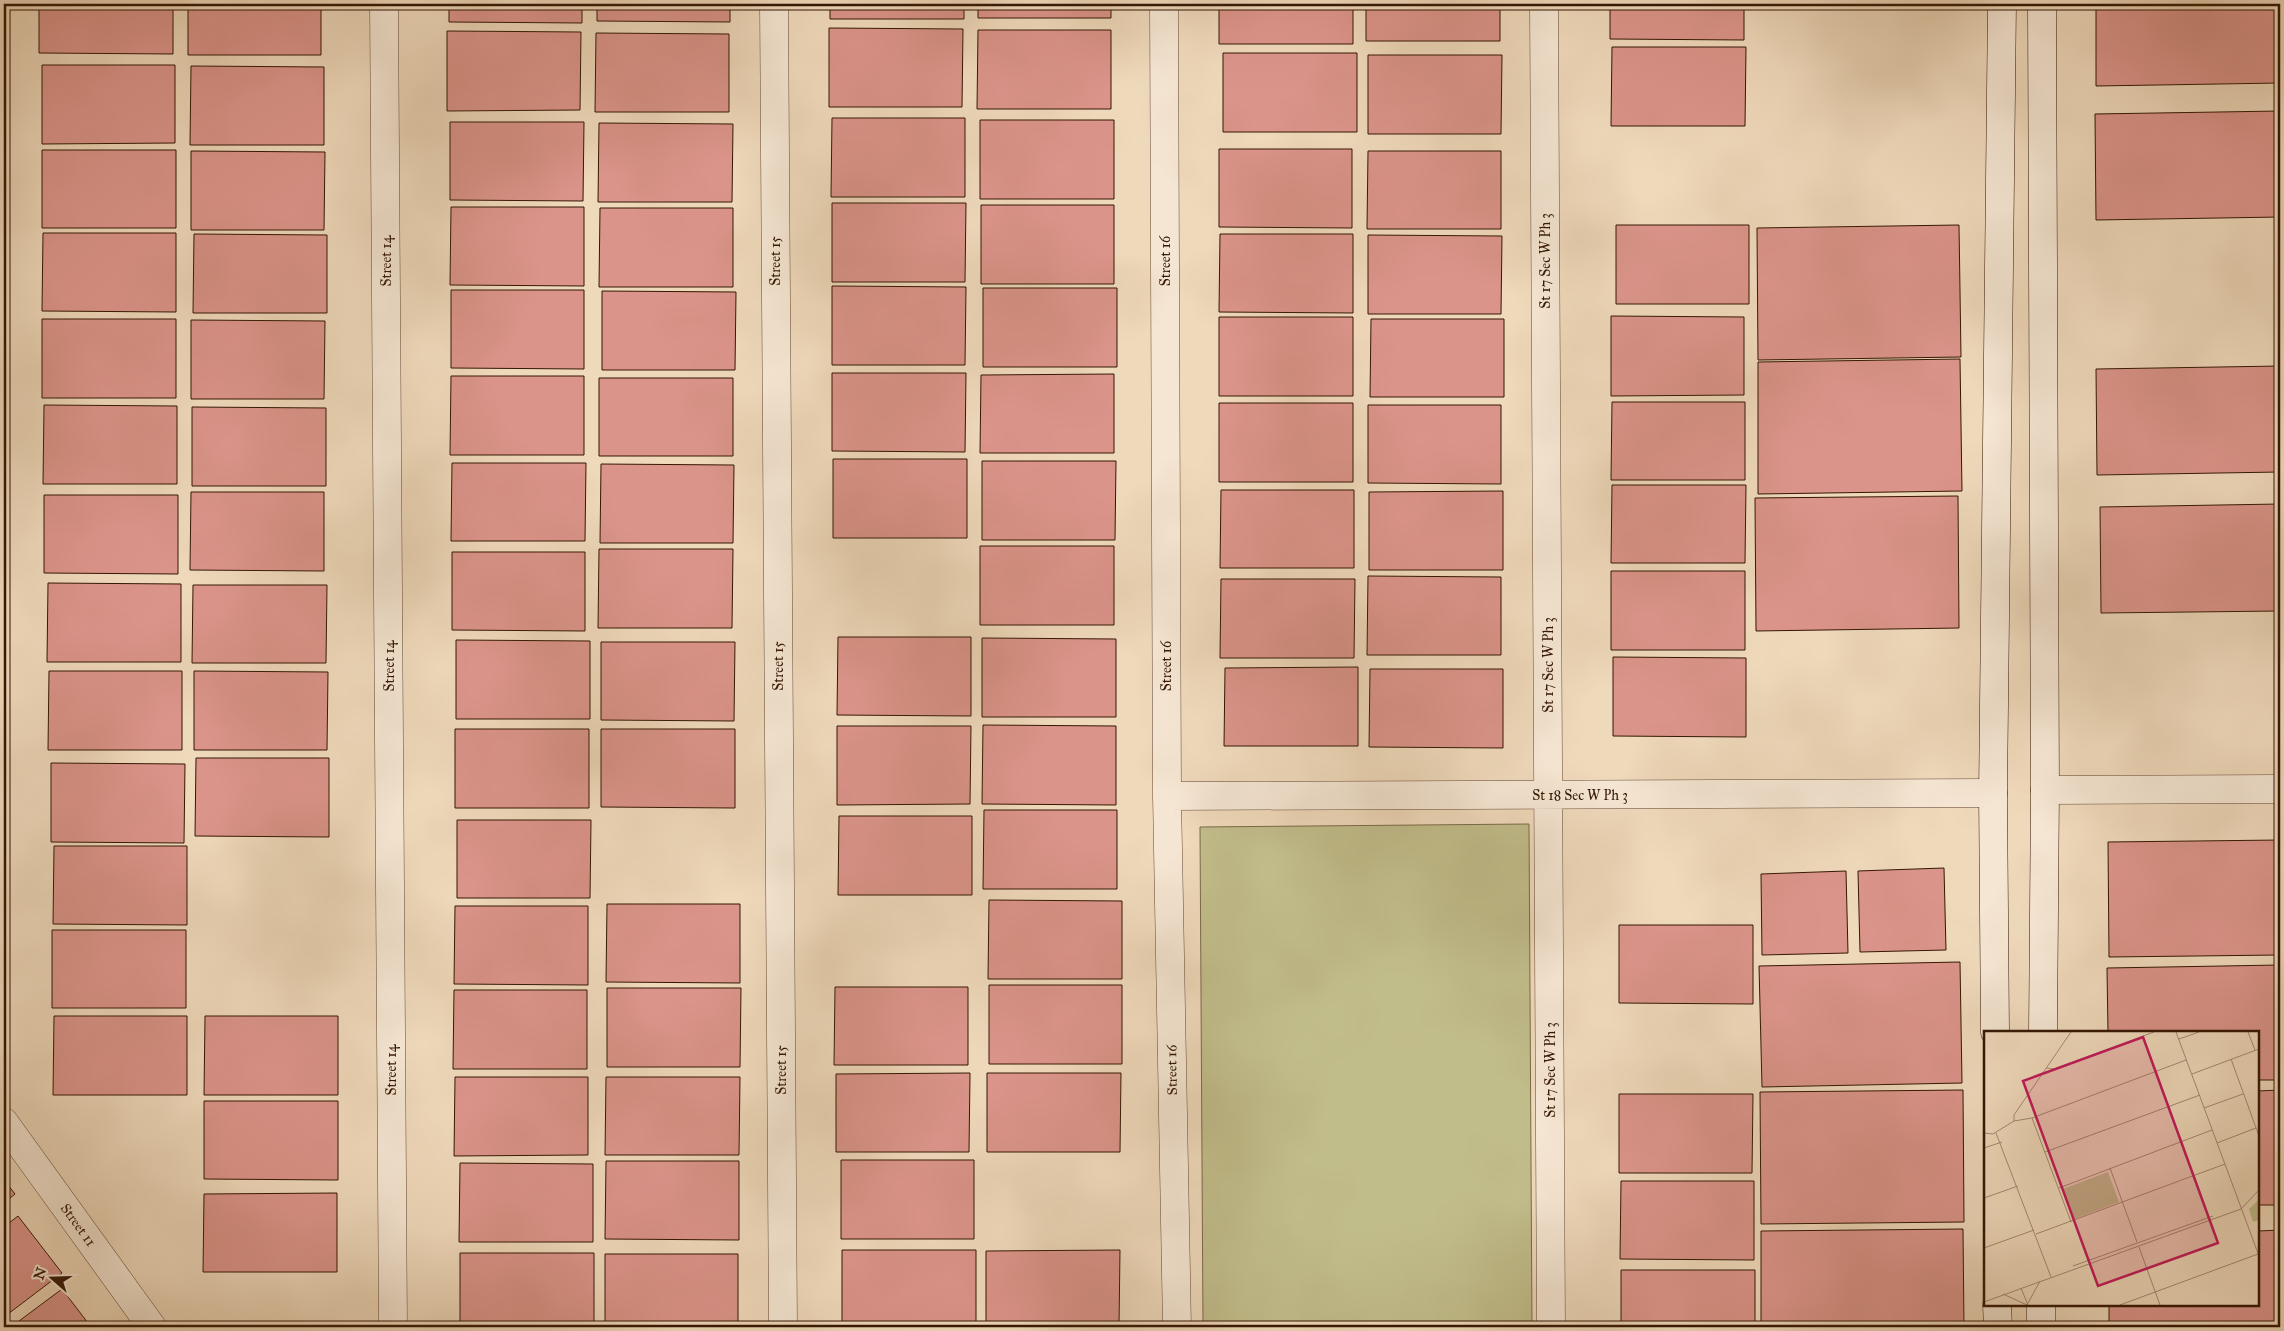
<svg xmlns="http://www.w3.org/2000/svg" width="2284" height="1331" font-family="'IM FELL Great Primer',serif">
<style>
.green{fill:#c1bd8b;stroke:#7a6a48}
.building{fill:#db948a;stroke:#341704}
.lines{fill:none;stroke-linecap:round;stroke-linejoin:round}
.minor-casing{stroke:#634832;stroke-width:29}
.secondary-casing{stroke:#341704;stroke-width:29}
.minor{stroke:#f5e6d3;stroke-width:28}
.secondary{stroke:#f5e6d3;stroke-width:28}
.labels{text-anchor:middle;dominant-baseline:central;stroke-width:4.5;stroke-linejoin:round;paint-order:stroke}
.street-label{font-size:14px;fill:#341704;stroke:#f5e6d3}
.inset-road{fill:none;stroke:#a48b72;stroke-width:1}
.view{fill:#c2185b;fill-opacity:0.15;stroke:#c2185b;stroke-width:2.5}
.inset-edge{fill:none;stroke:#341704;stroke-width:2.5}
</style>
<rect width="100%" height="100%" fill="#efd9bb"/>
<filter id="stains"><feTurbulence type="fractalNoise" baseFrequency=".004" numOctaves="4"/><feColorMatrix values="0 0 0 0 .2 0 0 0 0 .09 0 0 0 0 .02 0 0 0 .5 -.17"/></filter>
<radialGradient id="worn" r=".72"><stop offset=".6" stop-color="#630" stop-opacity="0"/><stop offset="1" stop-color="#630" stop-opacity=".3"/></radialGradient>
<path class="green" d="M1529 824 1532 1327H1203L1200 827Z"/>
<path class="building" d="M39 4H173V54L39 53Z
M188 4H321V55H188Z
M449 4H582V23L449 22Z
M597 4H730V22L597 21Z
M830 4H964V19H830Z
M978 4H1111V18H978Z
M1219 4H1353V44H1219Z
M1366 4H1500V41H1366Z
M1610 4H1744V40L1610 39Z
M2096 4H2280V83L2096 86Z
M829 28 963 29 962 107H829Z
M978 30H1111V109H977Z
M447 31 581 32 580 110 447 111Z
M596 33 729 34V112H595Z
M1612 47H1746L1745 126H1611Z
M1223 53H1357V132H1223Z
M1368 55H1502L1501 134H1368Z
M42 65H175V143L42 144Z
M191 66 324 67V145H190Z
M2280 111V217L2096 220 2095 114Z
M832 118H965V197H831Z
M980 120H1114V199H980Z
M450 122H584L583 201 450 200Z
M599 123 733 124 732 202H598Z
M1219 149H1352V228L1219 227Z
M42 150H176V228H42Z
M191 151 325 152 324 230H191Z
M1368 151H1501V229H1367Z
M832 203H966L965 282H832Z
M981 205H1114V284H981Z
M451 207H584V286L450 285Z
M600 208H733V287H599Z
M1616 225H1749V304H1616Z
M1959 225 1961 357 1758 360 1757 228Z
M43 233H176V312L42 311Z
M194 234 327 235V313H193Z
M1220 234H1353V313L1219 312Z
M1368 235 1502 236 1501 314H1368Z
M832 286 966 287 965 365H832Z
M983 288H1117V367H983Z
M451 290H584V369L451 368Z
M602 291 736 292 735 370H602Z
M1611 316 1744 317V395L1611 396Z
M1219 317H1353V396H1219Z
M42 319H176V398H42Z
M1371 319H1504V397H1370Z
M191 320 325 321 324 399H191Z
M1960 359 1962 491 1758 494V362Z
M2280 366V472L2097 475 2096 369Z
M832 373H966L965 452 832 451Z
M1114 374V453H980L981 375Z
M451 376H584V455H450Z
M599 378H733V456H599Z
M1612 402H1745V480H1611Z
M1219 403H1353V482H1219Z
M44 405 177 406V484H43Z
M1368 405H1501V484L1368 483Z
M192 407 326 408V486H192Z
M833 459H967V538H833Z
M982 461H1116L1115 540H982Z
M452 463H586L585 541H451Z
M601 464 734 465 733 543H600Z
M1612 485H1746L1745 563H1611Z
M1221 490H1354V568H1220Z
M1503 491V570H1369V492Z
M191 492H324V571L190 570Z
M44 495H178V574L44 573Z
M1958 496 1959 628 1756 631 1755 498Z
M2280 504V611L2101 613 2100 507Z
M980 546H1114V625H980Z
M599 549H733L732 628H598Z
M452 552H585V631L452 630Z
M1611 571H1745V650H1611Z
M1368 576 1501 577V655H1367Z
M1221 579H1355L1354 658H1220Z
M48 583 181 584V662H47Z
M193 585H327L326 663H192Z
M838 637H971V716L837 715Z
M982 638 1116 639V717H982Z
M456 640 590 641V719H456Z
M601 642H735L734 721 601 720Z
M1613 657 1746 658V737L1613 736Z
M1358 667V746H1224L1225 668Z
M1370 669H1503V748L1369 747Z
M49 671H182V750H48Z
M194 671 328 672 327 750H194Z
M983 725 1116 726V805L982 804Z
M837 726H971L970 804 837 805Z
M455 729H589V808H455Z
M601 729H735V808L601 807Z
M196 758H329V837L195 836Z
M51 763 185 764 184 843 51 842Z
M984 810H1117V889H983Z
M839 816H972V895H838Z
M457 820H591L590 898H457Z
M2280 840V955L2109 957 2108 842Z
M54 846H187V925L53 924Z
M1944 868 1946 950 1860 952 1858 871Z
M1846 871 1848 953 1762 955 1761 874Z
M989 900 1122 901V979H988Z
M607 904H740V983L606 982Z
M455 906H588V985L454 984Z
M1619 925H1753V1004L1619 1003Z
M52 930H186V1008H52Z
M1960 962 1962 1083 1762 1087 1759 966Z
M2280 965V1080H2258V1032H2108L2107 968Z
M989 985H1122V1064H989Z
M835 987H968V1065H834Z
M607 988H741L740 1067H607Z
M454 990H587V1069H453Z
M54 1016H187V1095H53Z
M205 1016H338V1095H204Z
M970 1073 969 1152H836V1074Z
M987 1073H1121L1120 1152H987Z
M455 1077H588V1155L454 1156Z
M606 1077H740L739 1155H605Z
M1963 1090 1964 1222 1761 1224 1760 1092Z
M2280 1090V1205H2258V1091Z
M1619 1094H1753L1752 1173H1619Z
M204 1101H338V1180L204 1179Z
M841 1160H974V1239H841Z
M606 1161H739V1240L605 1239Z
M460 1163 593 1164V1242H459Z
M4 1180 15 1194 4 1203Z
M1621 1181H1754V1260L1620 1259Z
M337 1193V1272H203L204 1194Z
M18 1216 62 1273 4 1317V1227Z
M1963 1229 1964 1327H1761V1231Z
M2280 1230V1327H2109V1305H2258V1231Z
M842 1250H976V1327H842Z
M1120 1250 1119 1327H986V1251Z
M460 1253H594V1327H460Z
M605 1254H738V1327H605Z
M1621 1270H1755V1327H1621Z
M62 1289 91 1327H11Z"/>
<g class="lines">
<g class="minor-casing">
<path id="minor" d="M384 4 393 1327
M774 4 783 1327
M1164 4 1167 796 1177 1327
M1544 4 1551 1327
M2045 790 2280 789
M1167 796 1993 793
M4 1122 152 1327"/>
</g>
<g class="secondary-casing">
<path id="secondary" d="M2042 4 2045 790 2043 1032
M1995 1032 1993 793 2002 4
M1997 1305 1998 1327
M2041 1327V1305"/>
</g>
<use href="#minor" class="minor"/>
<use href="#secondary" class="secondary"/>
</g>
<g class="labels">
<g class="street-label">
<text transform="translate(386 261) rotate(-90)">Street 14</text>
<text transform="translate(775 261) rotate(-90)">Street 15</text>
<text transform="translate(1165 261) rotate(-90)">Street 16</text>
<text transform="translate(1545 261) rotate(-90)">St 17 Sec W Ph 3</text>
<text transform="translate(1548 665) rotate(-90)">St 17 Sec W Ph 3</text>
<text transform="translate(389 666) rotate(-90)">Street 14</text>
<text transform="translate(778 666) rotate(-90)">Street 15</text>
<text transform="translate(1166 666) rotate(-90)">Street 16</text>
<text x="1580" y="795">St 18 Sec W Ph 3</text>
<text transform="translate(391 1070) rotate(-90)">Street 14</text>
<text transform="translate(781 1070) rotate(-90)">Street 15</text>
<text transform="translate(1172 1070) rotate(-91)">Street 16</text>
<text transform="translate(1550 1070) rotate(-90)">St 17 Sec W Ph 3</text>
<text transform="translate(78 1225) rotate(54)">Street 11</text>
</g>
</g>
<g transform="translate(1984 1031)">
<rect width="275" height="275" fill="#efd9bb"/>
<path d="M124 141 135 171 90 188 79 158ZM275 168V189L269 191 265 178Z" fill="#c1bd8b"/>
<path class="inset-road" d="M192 1 275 225M264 1 271 19M195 8 215 1M247 28 275 105M62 37 70 38 170 1M208 43 275 18M220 77 259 63M48 87 87 191M30 90V84L87 1M0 102 9 103 30 90 48 87 202 29M12 102 67 246M233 112 272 97M0 117 18 111M61 121 216 64M126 137 153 211M75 157 228 99M0 167 34 155M52 203 241 133M155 216 176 274M0 217 50 199M89 235 229 185M37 257 44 274M19 263 43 274 56 250M0 271 257 178 275 159M136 274 274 223"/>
<path class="view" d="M159 6 234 212 114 255 39 50Z"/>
<rect width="275" height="275" class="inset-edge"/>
</g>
<rect width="2284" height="1331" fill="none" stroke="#efd9bb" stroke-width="20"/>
<rect x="5" y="5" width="2274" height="1321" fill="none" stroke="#341704" stroke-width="2.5"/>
<rect x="10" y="10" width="2264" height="1311" fill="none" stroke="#341704"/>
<g transform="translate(52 1278) rotate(290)" stroke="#f5e6d3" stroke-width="4" paint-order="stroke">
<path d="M0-4L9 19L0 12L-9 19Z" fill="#341704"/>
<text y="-8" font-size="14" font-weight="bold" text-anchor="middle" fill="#341704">N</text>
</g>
<rect width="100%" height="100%" filter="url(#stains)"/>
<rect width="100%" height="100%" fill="url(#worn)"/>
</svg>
